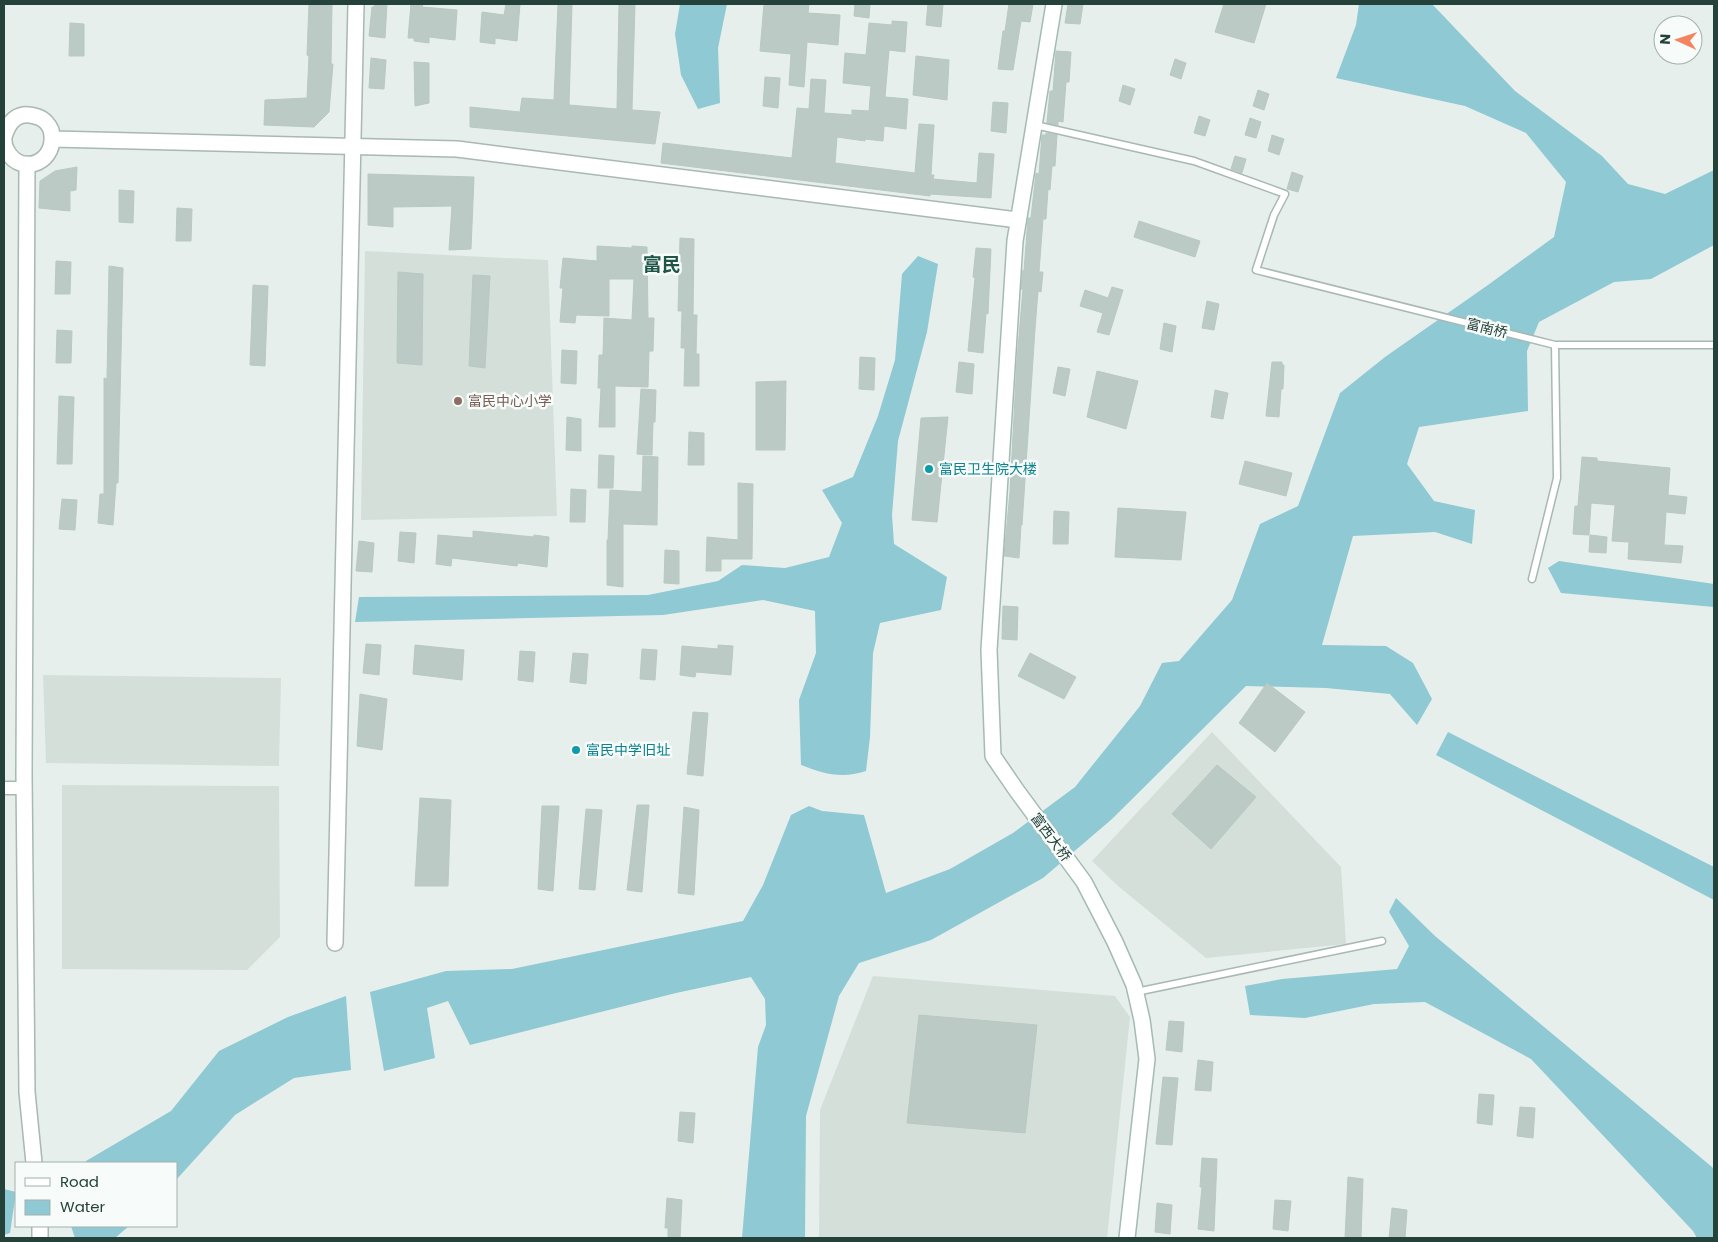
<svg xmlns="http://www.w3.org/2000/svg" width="1718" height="1242" font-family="Poppins,'Noto Sans SC',sans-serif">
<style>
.built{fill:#d4dfda}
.water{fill:#8ec9d4}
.building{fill:#bbcac4;stroke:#b8c9c2}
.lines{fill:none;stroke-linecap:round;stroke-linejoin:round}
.service-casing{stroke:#a8b8b2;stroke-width:9}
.minor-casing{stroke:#a8b8b2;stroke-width:15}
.tertiary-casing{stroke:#a8b8b2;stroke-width:18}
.secondary-casing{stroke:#a4bbb3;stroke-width:18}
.service{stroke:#fff;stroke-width:6}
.minor{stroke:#fff;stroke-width:12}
.tertiary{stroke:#fff;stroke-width:15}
.secondary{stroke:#fff;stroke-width:15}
.education-dot{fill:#8d6e63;stroke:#f7fbf9;stroke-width:2}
.culture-dot{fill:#0f9aa8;stroke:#f7fbf9;stroke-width:2}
.labels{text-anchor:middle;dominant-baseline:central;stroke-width:5;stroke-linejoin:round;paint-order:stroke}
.street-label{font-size:14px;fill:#24423a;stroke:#f7fbf9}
.education-label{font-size:14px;fill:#785e54;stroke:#f7fbf9;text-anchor:start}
.culture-label{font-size:14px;fill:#0d838f;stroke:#f7fbf9;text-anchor:start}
.district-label{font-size:19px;font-weight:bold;fill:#1f5548;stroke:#f7fbf9}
</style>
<rect width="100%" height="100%" fill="#e6efeb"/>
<path class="built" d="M365 251 548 260 557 516 361 520Z
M43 675 281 678 279 766 46 763Z
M1212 732 1341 867 1346 944 1206 958 1118 886 1092 861Z
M62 785 279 786 280 937 247 970 62 969Z
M873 976 1115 996 1130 1017 1107 1238H819L820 1110Z"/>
<path class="water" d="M680 4H727L718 48 720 103 698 109 681 75 675 34Z
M1359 4H1432L1515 91 1602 156 1628 184 1665 194 1714 170V245L1651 279 1614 282 1539 322 1527 351 1528 411 1419 427 1407 464 1434 501 1475 510 1472 544 1435 532 1353 536 1322 645 1386 646 1413 663 1432 699 1417 725 1390 694 1326 688 1246 686 1112 819 1043 878 931 940 859 963 839 996 806 1116 805 1238H742L758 1047 766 1025 765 999 751 977 676 993 470 1045 448 1001 427 1008 435 1058 384 1071 370 992 446 971 512 969 743 921 763 885 791 815 809 806 822 811 864 815 886 893 950 869 1013 833 1075 787 1140 706 1162 663 1179 661 1232 600 1260 524 1298 506 1340 393 1385 357 1488 285 1554 237 1566 182 1526 133 1465 106 1336 78 1356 25Z
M918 256 938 264 927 332 898 441 892 515 894 544 947 577 941 610 880 623 873 653 870 737 866 771C842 779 824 774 801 765L799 700 816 653 815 611 763 600 663 615 355 622 359 597 648 595 718 581 742 565 785 568 829 557 842 523 822 490 853 477 878 416 895 360 902 274Z
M1559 561 1714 584V607L1561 593 1548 568Z
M1448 732 1714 867V900L1436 755Z
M1396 898 1435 936 1712 1167 1714 1170V1238H1697L1693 1231 1531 1059 1425 1002 1374 1004 1305 1018 1250 1015 1245 986 1282 979 1397 969 1409 946 1389 912Z
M346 996 351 1070 294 1078 235 1115 176 1180V1163H85L86 1161 171 1111 219 1051 288 1017Z
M4 1189 16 1192 10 1233 4 1235Z
M71 1226H129L115 1238H75Z"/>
<path class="building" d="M309 4H332L331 64H333L329 112 314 127 264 125 265 100 307 98 309 56 307 55Z
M375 4H387L385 38 369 36 372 7H374Z
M411 4H423L422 7 457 10 455 40 429 37V43L414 41V38H408Z
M506 4H520L517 41 495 38V44L480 42 482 12 504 15Z
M558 4H572L569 105 617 109 619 4H635L632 110 660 112 655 144 470 127V107L520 112 522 98 554 100Z
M764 4H809L808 13 840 15 838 45 807 42 804 87 789 85 791 54 760 51Z
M855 4H870L869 18 854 16Z
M928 4H943L941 27 926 25Z
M1009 4H1033L1030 22 1021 21 1013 70 998 69 1003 31H1005Z
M1068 4H1083L1080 24 1065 23Z
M1224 4H1266L1254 43 1215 32Z
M892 21 907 22 905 52 889 50 885 97 908 99 906 129 884 126 883 141 865 139V141L837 137 835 163 915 173 919 124 934 125 931 175H934L933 179 977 183 979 153 994 154 991 198 930 194V196L661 163 663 143 792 158 797 108 809 109 811 79 826 80 824 113 852 115V110L869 111 871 86 843 83 845 53 866 55 869 23 892 25Z
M70 23 84 24V56H69Z
M1056 51 1071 52 1069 82H1066L1063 122 1058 121V125L1047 123 1050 91H1053Z
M916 56 949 60 947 100 913 95Z
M371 58 386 60 384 89 369 88Z
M1175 59 1186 63 1181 79 1170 75Z
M414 62 429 63V103L415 106Z
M765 77 780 78 778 108 763 106Z
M1123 85 1135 89 1130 105 1119 101Z
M1258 90 1269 94 1264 110 1253 106Z
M993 102 1008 103 1006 133 991 131Z
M1199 116 1210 120 1205 136 1194 133Z
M1250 118 1261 122 1256 138 1245 135Z
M1046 133 1057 135 1055 166H1052L1050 190 1048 189 1046 219H1043L1039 272H1043L1041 292 1038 291 1035 329 1022 525H1021L1019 558 1004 556 1010 492 1017 360 1023 289H1021L1023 270 1024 271 1028 218H1031L1036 173 1039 174 1042 135H1046Z
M1272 135 1284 139 1279 155 1268 151Z
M1235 156 1246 159 1242 173 1231 169Z
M77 167 76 190 70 191V211L39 208 40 181 55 171Z
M1292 172 1303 176 1298 192 1287 189Z
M368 174 474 177 471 249 449 250 452 206 393 207V227L368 225Z
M119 190 134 191 133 223 119 222Z
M177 208 192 209 191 241H176Z
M1139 221 1200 241 1195 257 1134 237Z
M680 238 694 239 693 315H697L696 354H699V386H684L685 348H681L682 311H678Z
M597 246 632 248V246L647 247 648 318H654L653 351H649L648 387 615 386V427H599L601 388H598L599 355H603L604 318 632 320 634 279H609V316L576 315 575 323 560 322 563 288H560L563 258 597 261Z
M976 248 991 249 988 314 986 313 983 353 968 351 975 278 973 277Z
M56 261 71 262 70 294H55Z
M109 266 123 268 118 483H116L113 525 98 523 100 494H104V378L107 379Z
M398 272 423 274 422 365 397 363Z
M473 275 490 276 485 368 469 366Z
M253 285 268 286 265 366 250 365Z
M1112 287 1123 290 1109 335 1097 332 1103 313 1080 306 1085 290 1108 298Z
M1207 301 1219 304 1214 330 1202 328Z
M1164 323 1176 326 1172 352 1160 349Z
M57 330 72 331 71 363H56Z
M562 350 577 351 576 384 561 383Z
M860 357 875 358 874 390 859 389Z
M959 362 974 364 972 394 956 392Z
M1272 362H1282V365H1284L1283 389H1281L1279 417 1266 416Z
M1058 367 1070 369 1065 396 1053 393Z
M1097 371 1138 381 1126 429 1087 417Z
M786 381 785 450H756V382Z
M641 389 656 390 655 422H653L652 455 637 454Z
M1215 390 1228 393 1223 419 1211 417Z
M59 396 74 397 72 464H57Z
M567 417 581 419V451L566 450Z
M948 417 937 522 912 520 921 418Z
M689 432 704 433V465H688Z
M599 455 614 456 613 488H598Z
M643 456 658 457 657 525 623 524V587L607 585V540H608L610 490 642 492Z
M1582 457 1597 458V461L1670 468 1668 495 1687 497 1685 514 1666 512 1664 545 1683 546 1681 563 1628 559 1629 542 1612 541 1615 505 1591 503 1589 535 1573 534 1575 506H1578Z
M1245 461 1292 473 1286 496 1239 484Z
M738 483 753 484 752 559H721V571H706L707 537 738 540Z
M571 489 586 490 585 522H570Z
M62 499 77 500 75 530 59 529Z
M1118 508 1186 512 1181 560 1115 557Z
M1054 511 1069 512 1068 544H1053Z
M473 531 534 537V535L549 537 547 567 518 563 517 566 452 558 451 566 436 564 438 535 473 538Z
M400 532 416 533 414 563 398 561Z
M1590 535 1607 537 1606 553 1589 552Z
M359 541 374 543 372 572 356 571Z
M665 550 679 551V584L664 583Z
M1003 606 1018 607 1017 640 1002 639Z
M366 644 381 645 379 675 363 673Z
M415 645 464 650 462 680 413 674Z
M718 645 733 646 731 675 696 672 695 677 680 675 682 646 718 649Z
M642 649 657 650 655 680 640 679Z
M520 651 535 652 533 682 518 680Z
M573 653 588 654 586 684 570 682Z
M1030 653 1076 677 1064 699 1018 676Z
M1267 683 1305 712 1275 752 1239 723Z
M360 694 387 699 382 750 357 746Z
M693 712 708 713 703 776 687 774Z
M1217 765 1256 797 1211 849 1172 814Z
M420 798 451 800 448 886H415Z
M637 805H649L642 892 627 890Z
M542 806H559L553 891 538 889Z
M684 807 699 810 694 895 678 893Z
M586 809 602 810 595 890 579 889Z
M919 1015 1037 1025 1025 1133 907 1123Z
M1169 1021 1184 1022 1182 1052 1166 1050Z
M1198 1060 1213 1062 1211 1091 1195 1090Z
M1163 1077 1178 1078 1172 1145 1156 1144Z
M1479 1094 1494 1095 1492 1125 1477 1123Z
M1520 1107 1535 1108 1533 1138 1517 1136Z
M680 1112 695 1113 693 1143 678 1141Z
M1202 1158 1217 1159 1214 1231 1198 1229 1202 1187H1200Z
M1348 1177 1363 1179 1361 1238H1345Z
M667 1198 682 1200 680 1238H668V1228H665Z
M1275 1200 1291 1201 1288 1231 1273 1229Z
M1157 1203 1172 1205 1170 1234 1155 1232Z
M1392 1208 1407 1210 1405 1238H1389Z"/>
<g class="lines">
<g class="service-casing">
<path id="service" d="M1035 125 1194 161 1285 194 1274 215 1256 270 1555 345H1714
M1532 579 1557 478 1555 345
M1136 992 1382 941"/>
</g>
<g class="minor-casing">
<path id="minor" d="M4 788H24"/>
</g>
<g class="tertiary-casing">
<path id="tertiary" d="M4 137C9 120 19 110 38 117 44 119 49 125 51 130 59 161 22 178 7 151 5 148 4 144 4 140
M53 139 457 149 1018 220
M27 164 24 774 27 1092 34 1163
M335 943 356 4
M40 1226V1238"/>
</g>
<g class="secondary-casing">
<path id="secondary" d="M1054 4 1015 241 989 650 993 756 1017 791 1084 882 1115 942 1134 985 1142 1020 1147 1059 1127 1238"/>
</g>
<use href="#service" class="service"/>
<use href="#minor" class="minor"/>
<use href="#tertiary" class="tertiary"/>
<use href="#secondary" class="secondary"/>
</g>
<circle class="education-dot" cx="458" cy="401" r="5"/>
<g class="culture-dot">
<circle cx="929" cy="469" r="5"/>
<circle cx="576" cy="750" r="5"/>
</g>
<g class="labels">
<g class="street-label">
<text transform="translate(1487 328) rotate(14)">富南桥</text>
<text transform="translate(1051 837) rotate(53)">富西大桥</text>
</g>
<g class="education-label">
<text x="468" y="401">富民中心小学</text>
</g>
<g class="culture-label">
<text x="939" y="469">富民卫生院大楼</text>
<text x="586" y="750">富民中学旧址</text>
</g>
<g class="district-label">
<text x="662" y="264">富民</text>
</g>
</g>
<rect width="1718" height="1242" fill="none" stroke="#24423a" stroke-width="10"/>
<rect x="15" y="1162" width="162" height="65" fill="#f7fbf9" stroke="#a3b1ad"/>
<rect x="25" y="1178" width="25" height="8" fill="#ffffff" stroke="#a3b1ad"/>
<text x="60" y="1187" font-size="15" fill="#24423a">Road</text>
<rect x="25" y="1200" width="25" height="15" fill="#8ec9d4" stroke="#a3b1ad"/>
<text x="60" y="1212" font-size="15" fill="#24423a">Water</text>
<g transform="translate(1678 40) rotate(273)"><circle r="24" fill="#f7fbf9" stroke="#a3b1ad"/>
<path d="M0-4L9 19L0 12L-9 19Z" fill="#f4845f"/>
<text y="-8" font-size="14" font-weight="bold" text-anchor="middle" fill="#24423a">N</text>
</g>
</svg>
